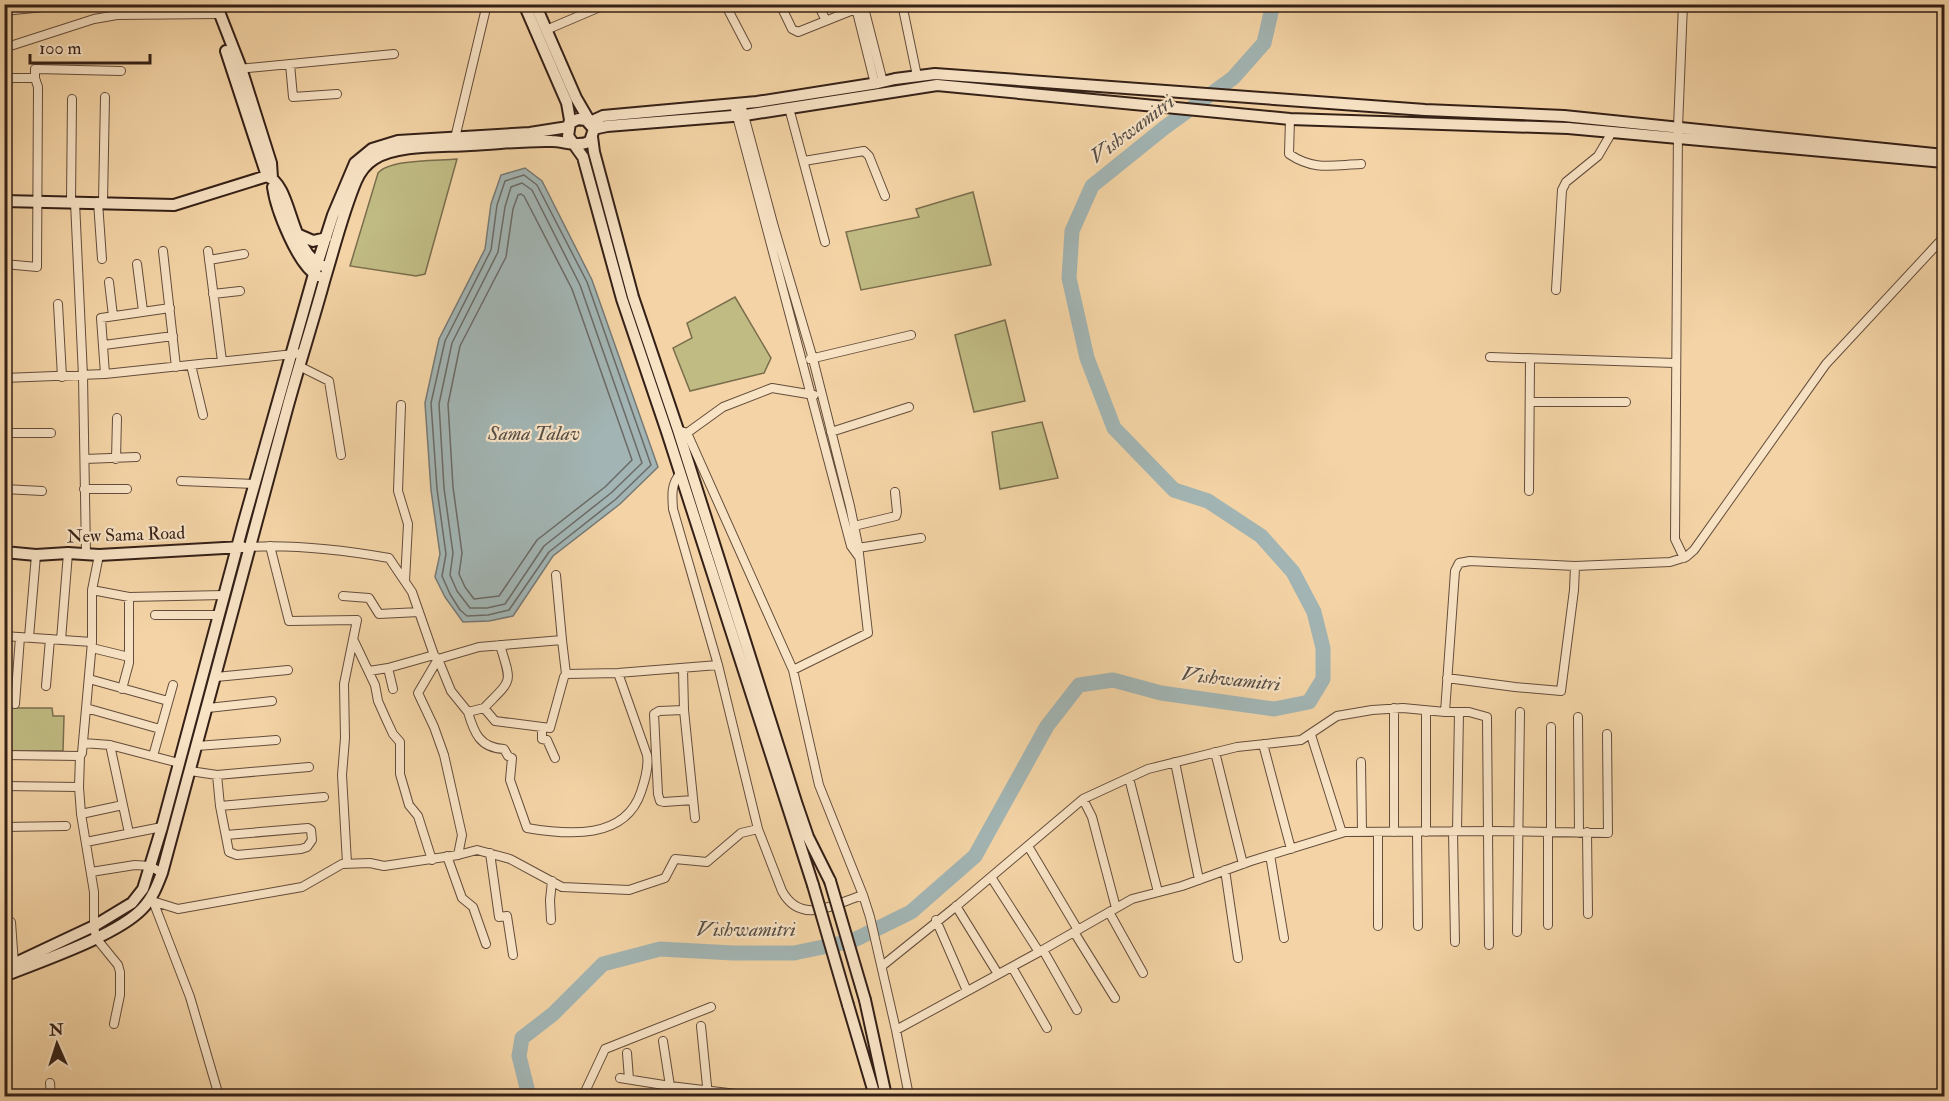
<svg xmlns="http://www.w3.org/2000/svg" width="1949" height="1101" font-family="'IM FELL Double Pica',serif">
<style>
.green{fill:#c0bb83;stroke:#7a6e4d;stroke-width:1.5}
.water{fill:#a2b5b4;stroke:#767975;stroke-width:1.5}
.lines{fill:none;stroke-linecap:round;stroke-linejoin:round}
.shore{stroke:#6b6a66;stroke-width:1.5}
.river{stroke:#a2b5b4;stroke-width:15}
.street-casing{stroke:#644d3b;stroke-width:10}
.secondary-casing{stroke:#342017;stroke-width:14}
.street{stroke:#f8e3c5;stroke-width:8}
.secondary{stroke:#f8e3c5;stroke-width:10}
.secondary-bridge-casing{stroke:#342017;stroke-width:14;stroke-linecap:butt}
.secondary-bridge{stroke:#f8e3c5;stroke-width:10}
.labels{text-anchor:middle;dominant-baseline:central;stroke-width:4.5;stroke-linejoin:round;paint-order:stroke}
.street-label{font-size:18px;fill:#342017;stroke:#f8e3c5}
.water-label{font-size:20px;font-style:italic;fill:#554d46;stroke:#f8e3c5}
</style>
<rect width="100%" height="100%" fill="#f4d4a6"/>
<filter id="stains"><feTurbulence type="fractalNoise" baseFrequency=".00333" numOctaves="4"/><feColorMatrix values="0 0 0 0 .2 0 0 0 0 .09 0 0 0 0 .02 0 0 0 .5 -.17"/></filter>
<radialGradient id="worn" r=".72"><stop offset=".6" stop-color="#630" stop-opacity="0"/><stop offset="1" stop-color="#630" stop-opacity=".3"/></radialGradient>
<path class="green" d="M457 159 425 274 416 276 350 266 378 173C390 159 438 161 457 159Z
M973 192 991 265 861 290 846 232 919 217 916 209Z
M735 297 771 358 764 373 690 391 673 348 692 338 687 323Z
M1005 320 1025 401 974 412 955 335Z
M1042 422 1058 478 1000 489 992 432Z
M5 708H52L53 716H64L63 751H5Z"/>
<path class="water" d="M525 168 542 181 592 280 658 467 620 504 553 556 513 616 489 621 463 622 445 597 435 577 440 554 431 490 425 403 439 339 485 249 491 204 501 175Z"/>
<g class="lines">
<path class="shore" d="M524 175 537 185 587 282 651 465 616 499 549 552 509 610 488 615 467 616 460 610 450 594 442 576 446 554 437 489 431 403 445 341 491 250 497 205 505 181Z
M522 183 532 190 580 285 642 463 611 493 544 546 505 604 487 608H470L457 591 450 575 453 553 444 488 439 404 452 343 498 252 505 207 511 187Z
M521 194 524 196 572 289 632 460 605 487 537 540 499 596 474 599 465 587 459 574 462 553 453 487 448 404 460 346 506 257 513 209 518 195Z"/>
<path class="river" d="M523 1096 527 1088 519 1056 522 1038 553 1014 603 964 660 949 733 953H794L852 941 911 912 975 856 1047 726 1079 685 1113 680 1161 693 1274 709 1309 702 1323 679V648L1314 612 1293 572 1261 536 1208 501 1174 490 1114 428 1087 358 1069 278 1072 231 1092 186 1164 128 1233 78 1264 43 1273 4"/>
<g class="street-casing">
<path id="street" d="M725 4 747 46
M780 4 792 29 798 32 863 6
M818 4 826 21
M855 4 875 84
M863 4 883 82
M902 4 917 76
M1683 4 1678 127 1675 539 1684 558
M4 11 43 7
M546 30 607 4
M4 48 94 19 117 15 218 14
M290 64 293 97 337 94
M238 69 394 54
M4 78H35V69L121 71
M741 104 774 227 813 359 850 506 858 545 868 633 793 670
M734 105 851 546 859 557
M789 108 825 242
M1290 119 1289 154C1314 171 1333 165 1361 164
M455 138 487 4
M804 161 864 151 869 156 885 196
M71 202 72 99
M75 202 83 376 86 554
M98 202 102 259
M103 202 105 97
M163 251 176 367
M208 251 222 361
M209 260 244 254
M4 264 37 267 38 87 35 78
M137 264 143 311
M109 282 113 316
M1556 290 1562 190 1566 182 1598 156 1612 132
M213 294 240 291
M58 304 62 377
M104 345 173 336
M1490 357 1675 363
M810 359 911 335
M191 365 203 415
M299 366 329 381 341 455
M105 374 101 318 170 308
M4 378 105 374 303 353
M1530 402H1626
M401 405 398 491 408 524 405 581
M678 430 687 433 793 670 819 785 863 895 870 917 896 1030 909 1096
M831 432 909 407
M4 433H51
M687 433 723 407 772 388 814 395
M85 459 136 457
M116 459 117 418
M680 474C671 484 672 495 673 509L718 665 758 829 782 891C801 926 834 904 863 895
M181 481 255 484
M4 489 42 491
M84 489H127
M1529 491 1530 360
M854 526 896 516 897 512 895 492
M270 546 289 621 357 620 344 684 345 738 342 775 347 863
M248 547C295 544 343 550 389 558L412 592 434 655 438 659 451 691 468 712 484 708 495 721 550 728 564 677 566 674 562 640 479 647 438 659 418 693 434 727 444 755 462 835 458 855
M858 548 921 538
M99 555 92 590V642L82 753 80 756 79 787 81 814 94 892V926L96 938 118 965 120 972V995L114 1024
M556 575 562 640
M92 590 129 597 224 595
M343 596 369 598 379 614 419 612
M155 615H219
M4 636 92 642
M29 637 36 555
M61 640 68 553
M354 641 375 685 378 701 386 719 393 734 400 742V774L409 805 418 816 432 860
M92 648 129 657
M388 668 393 689
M683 669 684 710 695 818
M369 671 388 668 434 655
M566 674 618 673 718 665
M216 677 288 670
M1447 678 1515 687 1561 691 1574 590 1575 566
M89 679 168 701
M46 686 50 639
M122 689 129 663V597
M15 704 20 637
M86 708 160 729
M208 708 272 701
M484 708C513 678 512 685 500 645
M684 710 659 711 654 714 658 794 660 801 664 802 693 800
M1426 711V832
M468 712C474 733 480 748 504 749L508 756 512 758 510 780 527 828C568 835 625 840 641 792 645 780 649 767 647 755L618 673
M1445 712 1455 571 1459 563 1470 561 1575 566 1670 562 1686 557 1694 550 1826 364 1944 237
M1578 717 1579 833
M542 727V739L547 740 555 758
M1551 727V832
M1311 735 1342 833
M83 743 110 745 179 763
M1263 744 1291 849
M110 745 129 833
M197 746 276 740
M1215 752 1243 864
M4 755 80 756
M153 756 173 685
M1175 762 1199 880
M1361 762 1362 831
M190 771 217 775 309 767
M217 775 220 806 229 852 237 855 301 849 307 847 312 840 311 830 308 828 226 835
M1129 778 1158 892
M4 786 79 787
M1083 799 1092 817 1116 908
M220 806 324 797
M81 814 123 805
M4 827 66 826
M1453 831 1455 942
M1457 831 1459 712
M1378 832V926
M1394 832V708
M1417 832 1418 926
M1587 832 1588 914
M86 842 162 827
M1028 846 1078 930
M490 853 499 917 507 916 513 955
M1270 855 1284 938
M447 856 462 898 473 907 486 944
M1225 870 1238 958
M91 872 135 865 150 866 162 873
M149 900 178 909 302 887 342 864 370 863 384 866 458 855 477 850 510 859 562 887 629 890 665 878 675 859 707 862 741 833 758 829
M153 901 190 997 219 1096
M956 906 998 974
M1109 912 1143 973
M4 919 11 922 14 964
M551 920 550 900 552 881
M936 920 967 991
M1548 925V832
M1074 932 1115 998
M1517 932 1520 712
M1043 950 1077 1010
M1039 952 1132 899 1182 886 1251 861 1345 832 1495 831 1608 833 1607 734
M882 966 959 904 1083 799 1148 769 1237 747 1301 740 1337 716 1372 710 1403 708 1445 712H1469L1487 717 1489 945
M1012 967 1047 1028
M701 1026 708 1096
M896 1030 1039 952 991 877
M663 1041 670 1086
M627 1053 629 1079
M620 1078 670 1086 753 1096
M50 1083 51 1096
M583 1096 605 1049 711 1007"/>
</g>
<g class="secondary-casing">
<path id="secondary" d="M216 4 241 68 271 163 272 178
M535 4 576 98 590 122 603 116 757 102 878 83 895 79 935 74 1425 110 1564 116 1944 155
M226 51 267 176
M593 129 607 126 745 115 937 85 1290 119 1568 128 1944 162
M592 137 594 152 633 297 678 430 797 805 808 837 830 881
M273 187C276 209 298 266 318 276
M4 201 174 205 267 176C293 186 289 252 323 266
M297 234 313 241 326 238
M4 552 36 555 68 553 99 555 242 547
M9 966 94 926 132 903 143 889 162 827 243 525 314 274 333 215 355 163 372 149 398 141 530 133 568 127 570 120 567 103 524 4
M4 976C41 961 116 936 142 909 152 899 157 886 162 873 204 718 244 563 287 409 299 365 313 322 325 278 335 245 343 212 356 181 360 172 366 164 374 159 397 144 443 147 470 145 497 144 525 140 552 141 564 141 580 148 590 141L594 129 586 120 578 119 570 123 568 136 583 157 622 299 667 432 813 885
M865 1000 886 1096
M848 1005 875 1096"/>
</g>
<use href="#street" class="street"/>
<use href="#secondary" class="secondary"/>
<g class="secondary-bridge-casing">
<path id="secondary-bridge" d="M830 881 865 1000
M813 885 848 1005"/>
</g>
<use href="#secondary-bridge" class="secondary-bridge"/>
</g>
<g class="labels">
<g class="street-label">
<text transform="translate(126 535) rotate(-2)">New Sama Road</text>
</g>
<g class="water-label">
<text transform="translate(1132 129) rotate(-37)">Vishwamitri</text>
<text x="534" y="433">Sama Talav</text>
<text transform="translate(1231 679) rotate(6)">Vishwamitri</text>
<text x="746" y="929">Vishwamitri</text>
</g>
</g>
<rect width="1949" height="1101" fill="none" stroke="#f4d4a6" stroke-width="24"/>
<rect x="6" y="6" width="1937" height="1089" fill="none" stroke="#342017" stroke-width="3"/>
<rect x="12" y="12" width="1925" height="1077" fill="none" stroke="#342017" stroke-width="1.5"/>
<g transform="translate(57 1044) rotate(357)" stroke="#f8e3c5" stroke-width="4.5" paint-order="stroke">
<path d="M0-4.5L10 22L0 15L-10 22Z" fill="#342017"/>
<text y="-9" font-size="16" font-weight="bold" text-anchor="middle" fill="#342017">N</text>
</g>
<path d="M30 54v9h120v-9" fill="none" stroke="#342017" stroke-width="3"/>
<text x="39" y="54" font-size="18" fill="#342017" stroke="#f8e3c5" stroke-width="4.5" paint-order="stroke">100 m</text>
<rect width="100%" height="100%" filter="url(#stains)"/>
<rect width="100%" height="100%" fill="url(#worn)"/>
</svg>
